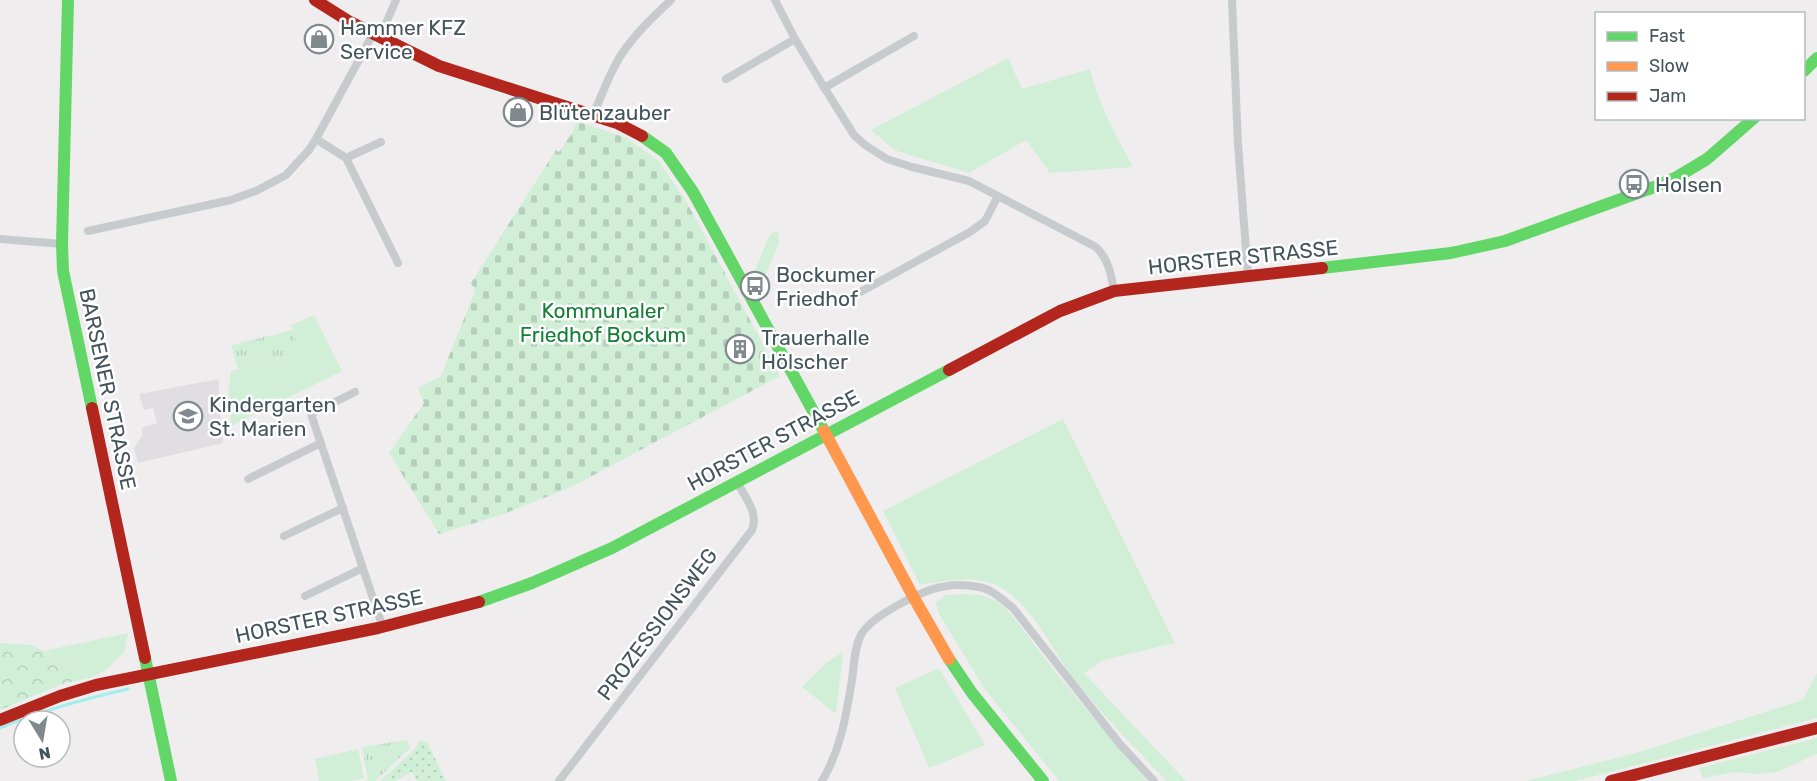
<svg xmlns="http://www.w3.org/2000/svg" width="1817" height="781" font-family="Rubik,sans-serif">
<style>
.education{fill:#e0dee0}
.grass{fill:#d1efd7}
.forest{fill:url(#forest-crowns)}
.cemetery{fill:url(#cemetery-stones)}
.park{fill:url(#park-tufts)}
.garden{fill:url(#garden-dots)}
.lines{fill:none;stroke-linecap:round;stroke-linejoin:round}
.stream{stroke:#a4ecee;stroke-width:3}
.street{stroke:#c7cbcd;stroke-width:8}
.fast{stroke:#63d668;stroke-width:12}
.slow{stroke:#ff974d;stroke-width:12}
.jam{stroke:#b3261e;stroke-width:12}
.labels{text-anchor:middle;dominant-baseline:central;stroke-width:5;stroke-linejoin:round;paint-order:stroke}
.poi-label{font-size:21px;fill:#44545b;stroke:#fff;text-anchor:start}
.street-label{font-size:21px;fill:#44545b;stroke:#fff}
.park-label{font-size:21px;fill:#137e35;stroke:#fff}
</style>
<defs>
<pattern id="forest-crowns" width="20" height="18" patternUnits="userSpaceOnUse" patternTransform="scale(1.5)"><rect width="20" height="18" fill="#d1efd7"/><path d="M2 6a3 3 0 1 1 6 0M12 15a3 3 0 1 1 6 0" fill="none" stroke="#b5cfbb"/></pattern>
<pattern id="cemetery-stones" width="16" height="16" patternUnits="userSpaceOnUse" patternTransform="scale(1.5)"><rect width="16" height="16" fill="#d1efd7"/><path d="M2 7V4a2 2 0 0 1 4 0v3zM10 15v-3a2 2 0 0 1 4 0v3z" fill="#b5cfbb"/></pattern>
<pattern id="park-tufts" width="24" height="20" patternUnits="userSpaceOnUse" patternTransform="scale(1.5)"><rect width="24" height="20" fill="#d1efd7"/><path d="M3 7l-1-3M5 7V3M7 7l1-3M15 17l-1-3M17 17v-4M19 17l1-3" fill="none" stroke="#b5cfbb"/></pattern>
<pattern id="garden-dots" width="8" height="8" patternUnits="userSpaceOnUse" patternTransform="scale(1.5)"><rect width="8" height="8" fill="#d1efd7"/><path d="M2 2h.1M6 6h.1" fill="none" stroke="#b5cfbb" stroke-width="1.8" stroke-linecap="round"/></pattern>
</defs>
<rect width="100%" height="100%" fill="#efedee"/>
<path class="education" d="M219 379V401L223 443 138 463 134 448 143 435 141 428 157 423 153 408 144 410 139 394Z"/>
<path class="grass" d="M1008 58 1022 89 1090 69C1098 104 1116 136 1133 167L1050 173 1026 140 969 173 894 150 871 130Z
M774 231 778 233 779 242 760 289 753 276 768 238Z
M314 315 342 371 231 426 228 396 231 371 299 354 291 325Z
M1063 419 1175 643 1104 660 1084 673 1186 781H1166C1136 748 1104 717 1077 683 1053 653 1035 607 1000 587 978 574 944 581 920 585L883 511Z
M963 594 980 595 998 601 1011 614 1060 678 1147 781H1059L984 688 938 612 936 603 945 595Z
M128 633 124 652 106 670 90 678 44 651Z
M843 652 836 714 802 687 827 662Z
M939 668 985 745 929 768 895 688Z
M1817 673V718L1576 781H1526L1636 753 1803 700Z
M1817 738V754L1777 772 1758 774 1735 772 1703 778 1699 768Z
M358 749 364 778 350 781H319L315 759Z"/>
<path class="forest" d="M0 643 33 645 90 678 62 684 0 710Z"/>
<path class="cemetery" d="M576 121 627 138 659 161 686 201 780 376 569 488 501 515 439 534 389 453 424 403 418 388 441 376 475 291 471 283 556 150 559 152 572 133Z"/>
<path class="park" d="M293 330 299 354 238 369 231 345Z
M407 740 410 748 375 781H364L368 780 362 747Z"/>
<path class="garden" d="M420 740 427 742 446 781H417L412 772 395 781H380L414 750Z"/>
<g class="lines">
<path class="stream" d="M0 728C42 710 84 699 128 689"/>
<path class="street" d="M775 0 795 39 822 84 854 135 865 145 887 159 912 167 969 181 1096 247C1109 260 1111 274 1114 291
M1232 0 1238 144 1248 277
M380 37 396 0
M726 79 795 39
M824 88 914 36
M593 115C603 93 611 68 626 48 639 30 655 15 671 0
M316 139 346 158 398 263
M346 158 381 142
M88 231 231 200 258 190 286 175 309 150 316 139 373 34
M0 239 62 244
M853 296 970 232 985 221 998 196
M355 392 311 414 382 625
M248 479 321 443
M284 536 343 508
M305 596 363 568
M559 781 752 530C759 513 745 497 737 482
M822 781C841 749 846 716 852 680 854 666 854 648 861 635 870 617 922 590 942 587 953 584 967 585 979 587 992 589 1003 600 1013 608L1119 743 1154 781"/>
<path class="fast" d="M68 0 62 244 63 271 92 408
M1804 71 1817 58
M642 136 666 153 693 192 824 431
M1322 268 1451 253 1505 241 1657 186 1677 177 1707 159 1754 118
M479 602 532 583 612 548 949 370
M145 658 171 781
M949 659 972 693 1043 781"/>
<path class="slow" d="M824 431 914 598 949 659"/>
<path class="jam" d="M315 0 350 22 439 66 617 123 642 136
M949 370 1060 311 1114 291 1322 268
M92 408 145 658
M0 720 60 696 96 685 378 628 479 602
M1611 781 1817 728"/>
</g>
<defs>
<g id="shop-ring" transform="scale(1.5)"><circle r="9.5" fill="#fff" stroke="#808a8e" stroke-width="1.5"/><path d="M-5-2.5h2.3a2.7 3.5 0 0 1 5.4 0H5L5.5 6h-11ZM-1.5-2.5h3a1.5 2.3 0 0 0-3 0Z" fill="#808a8e"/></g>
<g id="bus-ring" transform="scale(1.5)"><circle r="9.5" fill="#fff" stroke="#808a8e" stroke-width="1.5"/><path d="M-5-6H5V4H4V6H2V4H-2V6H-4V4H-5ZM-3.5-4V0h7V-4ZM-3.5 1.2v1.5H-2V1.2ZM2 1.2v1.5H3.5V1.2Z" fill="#808a8e"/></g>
<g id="building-ring" transform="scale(1.5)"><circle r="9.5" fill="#fff" stroke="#808a8e" stroke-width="1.5"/><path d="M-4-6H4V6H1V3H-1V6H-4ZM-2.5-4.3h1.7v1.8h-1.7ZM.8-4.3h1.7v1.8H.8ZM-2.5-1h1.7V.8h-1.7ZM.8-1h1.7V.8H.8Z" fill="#808a8e"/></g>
<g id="school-ring" transform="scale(1.5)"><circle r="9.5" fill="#fff" stroke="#808a8e" stroke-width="1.5"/><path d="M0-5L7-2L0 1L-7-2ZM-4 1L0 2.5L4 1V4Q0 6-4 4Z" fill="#808a8e"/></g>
</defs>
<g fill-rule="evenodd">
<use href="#shop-ring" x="319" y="39"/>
<use href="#shop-ring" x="518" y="112"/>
<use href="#bus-ring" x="1634" y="184"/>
<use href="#bus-ring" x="755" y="286"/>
<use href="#building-ring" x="740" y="349"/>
<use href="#school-ring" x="188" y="416"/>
</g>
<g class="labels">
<g class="poi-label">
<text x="340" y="27">Hammer KFZ<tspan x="340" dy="24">Service</tspan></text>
<text x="539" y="112">Blütenzauber</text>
<text x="1655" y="184">Holsen</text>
<text x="776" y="274">Bockumer<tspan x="776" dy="24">Friedhof</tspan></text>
<text x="761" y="337">Trauerhalle<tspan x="761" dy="24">Hölscher</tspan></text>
<text x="209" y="404">Kindergarten<tspan x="209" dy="24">St. Marien</tspan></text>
</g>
<g class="street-label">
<text transform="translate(1243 257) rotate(-6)">HORSTER STRASSE</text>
<text transform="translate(108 389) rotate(78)">BARSENER STRASSE</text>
<text transform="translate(773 440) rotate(-28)">HORSTER STRASSE</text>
<text transform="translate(329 616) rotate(-12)">HORSTER STRASSE</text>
<text transform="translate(657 624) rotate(-53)">PROZESSIONSWEG</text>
</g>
<g class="park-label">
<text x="603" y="310">Kommunaler<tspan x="603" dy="24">Friedhof Bockum</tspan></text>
</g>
</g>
<rect x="1595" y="12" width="210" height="108" fill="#ffffff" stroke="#b4bbbd" stroke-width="1.5"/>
<rect x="1607" y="32" width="30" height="9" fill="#63d668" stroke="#b4bbbd" stroke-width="1.5"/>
<text x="1649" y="42" font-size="18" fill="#44545b">Fast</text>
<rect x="1607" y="62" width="30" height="9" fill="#ff974d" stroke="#b4bbbd" stroke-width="1.5"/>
<text x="1649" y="72" font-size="18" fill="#44545b">Slow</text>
<rect x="1607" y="92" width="30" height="9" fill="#b3261e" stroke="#b4bbbd" stroke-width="1.5"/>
<text x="1649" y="102" font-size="18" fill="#44545b">Jam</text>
<g transform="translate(42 739) rotate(169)"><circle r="28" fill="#ffffff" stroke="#b4bbbd" stroke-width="1.5"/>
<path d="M0-4.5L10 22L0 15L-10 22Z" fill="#808a8e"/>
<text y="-9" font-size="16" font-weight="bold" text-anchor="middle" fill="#44545b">N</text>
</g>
</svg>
